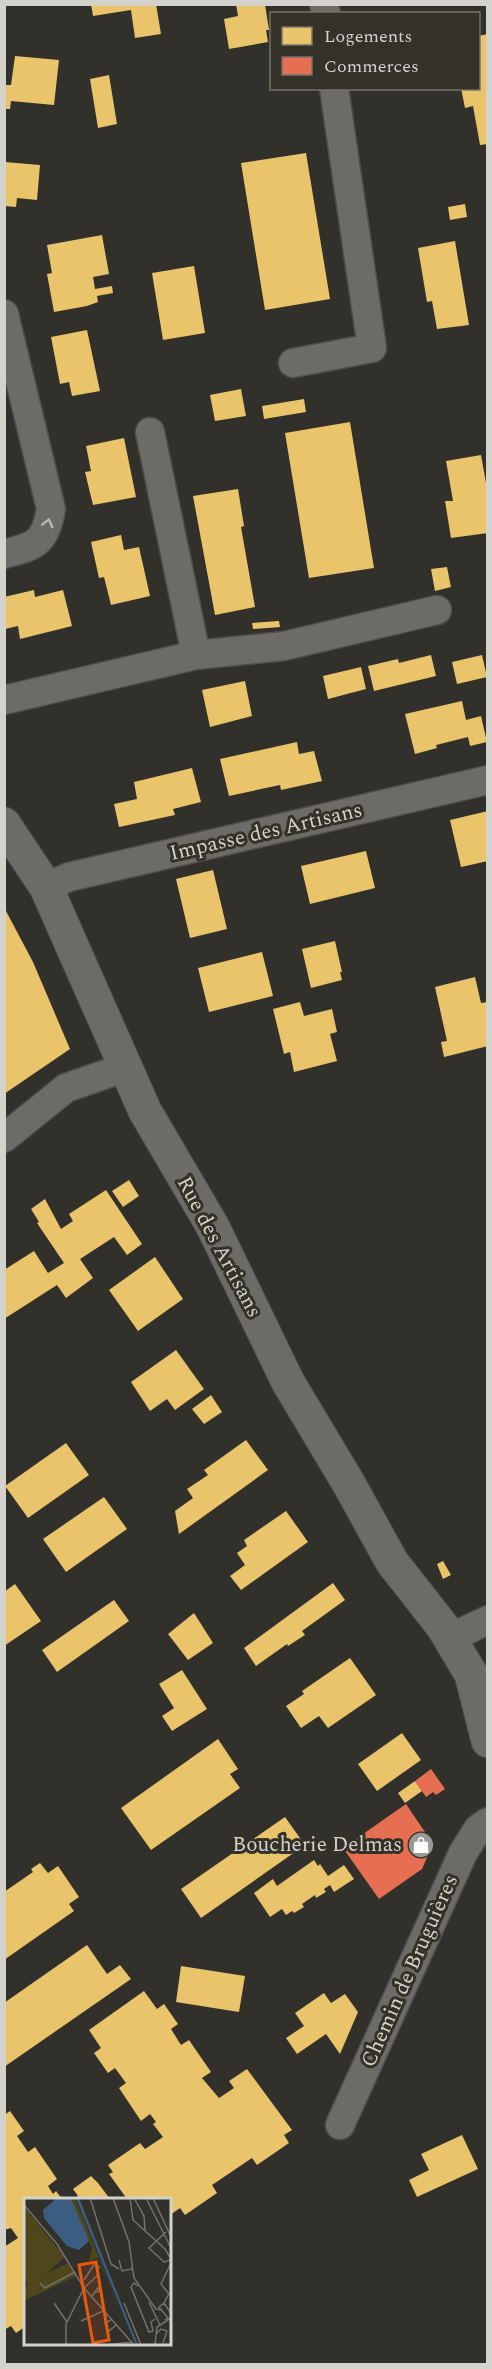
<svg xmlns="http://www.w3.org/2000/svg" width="492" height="2369" font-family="Spectral,serif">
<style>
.homes{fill:#e9c46a}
.shops{fill:#e76f51}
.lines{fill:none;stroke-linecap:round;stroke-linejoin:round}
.minor-casing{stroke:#4d4c48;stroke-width:31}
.tertiary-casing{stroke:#4d4c48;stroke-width:35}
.minor{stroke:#6c6b66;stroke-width:28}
.tertiary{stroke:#6c6b66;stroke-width:33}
.oneway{stroke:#b9b8b2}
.labels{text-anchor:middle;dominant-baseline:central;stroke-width:6;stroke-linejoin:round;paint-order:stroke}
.street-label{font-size:21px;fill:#d3d2cb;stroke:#343228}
.poi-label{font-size:21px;fill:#d3d2cb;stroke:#343228;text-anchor:end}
.inset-road{fill:none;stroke:#72716b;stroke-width:1.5}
.view{fill:#e8590c;fill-opacity:0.15;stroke:#e8590c;stroke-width:3}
.inset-edge{fill:none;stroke:#d3d2cb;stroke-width:3}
</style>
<rect width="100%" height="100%" fill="#31302b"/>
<path class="homes" d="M91 4H156L161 34 135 38 131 10 93 16Z
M236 4H265L269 30H266L268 42 229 49 224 19 238 16Z
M488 34V144L480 145 473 106 465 108 461 88H478V36Z
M15 56 59 60 54 105 11 101 10 109H4V85H11Z
M109 75 117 124 98 128 90 79Z
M306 153 330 299 265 310 241 163Z
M5 162 40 165 37 200 17 198 16 207 5 206Z
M465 204 467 217 450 220 448 207Z
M102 235 109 274 93 277 95 289 112 286 113 293 97 296 98 302 87 306 54 312 47 274 52 273 47 245Z
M455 241 469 325 437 329 432 301 427 302 418 248Z
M194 266 205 333 163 340 152 273Z
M87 330 100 391 72 396 69 382 60 384 51 337Z
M241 389 246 416 215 421 210 395Z
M304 399 306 412 264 419 262 406Z
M350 422 374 568 309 578 285 433Z
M124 438 136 497 93 505 85 472 91 471 86 446Z
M481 455 488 494V533L451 538 445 501H453L446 461Z
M238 489 244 526 241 527 255 607 215 615 193 496Z
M121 535 124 550 139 547 150 596 111 605 104 577 99 578 91 542Z
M447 567 451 587 435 591 431 569Z
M34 590 35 597 63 590 72 626 20 639 18 626 5 629 4 597Z
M279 621 280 627 253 629 252 623Z
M431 655 436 676 374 691 368 666 398 659 399 663Z
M482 655 487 677 457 684 452 662Z
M361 667 366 689 328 699 323 676Z
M245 681 252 716 210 727 202 690Z
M462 701 466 720 481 716 487 742 470 746 468 737 436 745 437 748 415 754 405 714Z
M297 742 299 754 314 751 322 781 281 790 280 785 229 796 220 759Z
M192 768 201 802 173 809 175 815 119 827 114 804 137 799 134 782Z
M488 811V861L461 867 450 820Z
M366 851 375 888 310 904 301 866Z
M213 870 227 929 190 938 176 879Z
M6 911 33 962 70 1049 4 1094V912Z
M335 941 342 972H340L342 980 311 988 302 949Z
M262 952 273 996 209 1012 198 968Z
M475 977 481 1003 488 1002V1046L444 1057 441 1042 447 1041 435 987Z
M300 1002 304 1016 332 1009 337 1032 330 1034 337 1061 294 1072 290 1052 284 1054 273 1009Z
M129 1180 139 1196 123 1207 112 1191Z
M106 1190 142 1244 127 1255 114 1237 80 1259 93 1278 66 1298 57 1285 4 1319V1270L34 1251 48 1273 64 1263 37 1223 39 1222 31 1209 45 1199 61 1229 73 1221 69 1214Z
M155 1257 183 1299 138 1331 109 1290Z
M176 1350 204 1389 175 1410 167 1399 150 1411 131 1382Z
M211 1395 222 1412 204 1424 192 1409Z
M246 1440 268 1470 179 1534 175 1511 193 1498 187 1489 208 1475 204 1470Z
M66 1443 89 1475 28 1518 5 1486Z
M104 1497 127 1529 66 1572 43 1539Z
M286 1511 308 1542 241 1590 230 1576 245 1565 237 1553 247 1546 244 1540Z
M443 1561 451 1575 443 1579 437 1564Z
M333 1583 345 1600 302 1631 305 1635 288 1646 287 1644 256 1666 244 1648Z
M15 1584 41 1621 4 1646V1592Z
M114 1600 129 1621 57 1672 42 1650Z
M194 1613 213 1643 188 1660 168 1634Z
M350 1658 376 1695 328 1728 319 1716 301 1728 286 1706 304 1694 302 1691Z
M182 1670 207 1709 172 1731 162 1716 174 1708 159 1684Z
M402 1733 421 1760 377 1791 358 1764Z
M218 1739 238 1769 230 1774 240 1788 151 1850 121 1808Z
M415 1781 422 1791 405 1803 398 1793Z
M285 1817 305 1845 201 1918 181 1889Z
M314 1860 318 1866 320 1864 328 1876 344 1865 354 1879 334 1892 330 1885 324 1889 326 1892 316 1898 315 1895 302 1904 304 1907 294 1913 292 1911 286 1915 282 1909 270 1917 254 1893 273 1879 277 1886Z
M40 1863 48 1873 58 1866 79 1897 69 1904 74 1911 4 1960V1892L33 1872 31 1869Z
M87 1945 107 1974 120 1965 131 1979 4 2067V2003Z
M181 1966 245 1976 239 2012 176 2002Z
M144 1991 157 2009 164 2004 178 2024 171 2029 181 2045 189 2040 211 2072 202 2078 219 2098 234 2088 229 2081 247 2069 292 2130 284 2135 289 2143 257 2165 252 2158 212 2185 217 2193 185 2215 180 2208 170 2215V2199H127L109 2174 113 2172 108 2165 140 2143 145 2149 163 2137 153 2124 156 2122 150 2114 141 2121 119 2088 126 2083 115 2068 108 2073 94 2053 101 2048 89 2030Z
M324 1993 331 2003 345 1994 358 2012 340 2054 326 2034 297 2054 286 2038 304 2026 295 2013Z
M10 2111 24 2131 17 2136 28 2152 35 2147 57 2179 48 2186 53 2194 56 2191 62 2199H26V2326L16 2333 11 2326 4 2330V2247L18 2238 11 2228 4 2230V2115Z
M462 2135 478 2169 417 2197 409 2180 429 2170 421 2154Z
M91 2176 98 2183 110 2199H73L78 2196 73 2189Z"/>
<path class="shops" d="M431 1769 445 1789 436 1795 433 1792 426 1797 415 1781Z
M406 1804 433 1844 422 1869 379 1899 343 1848Z"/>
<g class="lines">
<g class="minor-casing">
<path id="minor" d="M324 4 326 14
M4 314 51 509C45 543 36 546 4 554
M293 363 372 348 334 88
M150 432 196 655
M4 700 196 655 284 646 437 610
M46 887 69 877 488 780
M4 1138 66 1088 126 1067
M450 1638 488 1620
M340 2125 463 1853 478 1829 488 1822"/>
</g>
<g class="tertiary-casing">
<path id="tertiary" d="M4 824 46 887 145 1111 213 1227 288 1382 349 1484 392 1562 443 1627 471 1674 488 1741"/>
</g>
<use href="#minor" class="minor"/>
<use href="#tertiary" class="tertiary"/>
</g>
<defs><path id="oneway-chevron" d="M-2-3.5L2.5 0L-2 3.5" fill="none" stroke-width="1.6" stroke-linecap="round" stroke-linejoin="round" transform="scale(1.5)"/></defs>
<use class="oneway" href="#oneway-chevron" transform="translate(48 523) rotate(-76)"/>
<defs>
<g id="shop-disc" transform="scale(1.35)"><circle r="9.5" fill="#9a9993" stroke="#343228"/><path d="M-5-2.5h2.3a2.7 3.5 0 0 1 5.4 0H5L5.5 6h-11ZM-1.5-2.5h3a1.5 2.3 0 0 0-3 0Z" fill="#fff"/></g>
</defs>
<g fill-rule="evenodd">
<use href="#shop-disc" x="421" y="1845"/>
</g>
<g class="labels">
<g class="street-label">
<text transform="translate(266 832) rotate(-13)">Impasse des Artisans</text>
<text transform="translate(219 1247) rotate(62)">Rue des Artisans</text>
<text transform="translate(410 1971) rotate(-66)">Chemin de Bruguières</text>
</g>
<g class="poi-label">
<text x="402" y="1845">Boucherie Delmas</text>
</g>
</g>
<g transform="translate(24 2198)">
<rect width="147" height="147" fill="#31302b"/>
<path d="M0 9 41 59 22 76 44 65 52 78 0 103V89L4 88 0 76Z" fill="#4e471c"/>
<path d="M46 0H51L98 117 74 60 65 63 68 50Z" fill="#4e471c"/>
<path d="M33 0H46L49 5 65 43 55 52 43 48 20 20 19 12ZM52 0H55L114 147 111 145Z" fill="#3c5d82"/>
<path class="inset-road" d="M66 0 87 66 95 71M89 0 105 44 110 80 132 111 138 112M106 0 109 22 141 51 147 61M110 0 120 18 121 32M122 0 147 50M129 0 147 39M0 7 33 46 60 90 110 147M142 34 125 50 140 64 147 62M95 62 98 73 108 71V67M147 65 137 86 145 96 140 105 147 115M60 82 71 65 76 70M16 85 21 90 51 74M114 88 110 85 107 89 125 134 129 133 127 124 131 121M60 90 74 77M68 98 74 90 77 93 72 94M125 104 136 127M30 105 43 124M100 105 117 147M140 105 135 109 144 120 141 122M87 122 81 125 85 133 92 127M57 123 79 113M132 136 137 131 143 133 139 145M42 147V126L60 90M81 147 109 144M131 147 133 129 147 120"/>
<path class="view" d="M72 64 85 142 69 145 55 67Z"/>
<rect width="147" height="147" class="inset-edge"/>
</g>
<rect width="492" height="2369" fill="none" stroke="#d3d2cb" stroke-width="12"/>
<rect x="270" y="12" width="210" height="78" fill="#343228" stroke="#747269" stroke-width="1.5"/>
<rect x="282" y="27" width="30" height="18" fill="#e9c46a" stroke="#747269" stroke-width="1.5"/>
<text x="324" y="42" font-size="18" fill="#d3d2cb">Logements</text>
<rect x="282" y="57" width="30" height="18" fill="#e76f51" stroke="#747269" stroke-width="1.5"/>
<text x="324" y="72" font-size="18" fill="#d3d2cb">Commerces</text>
</svg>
